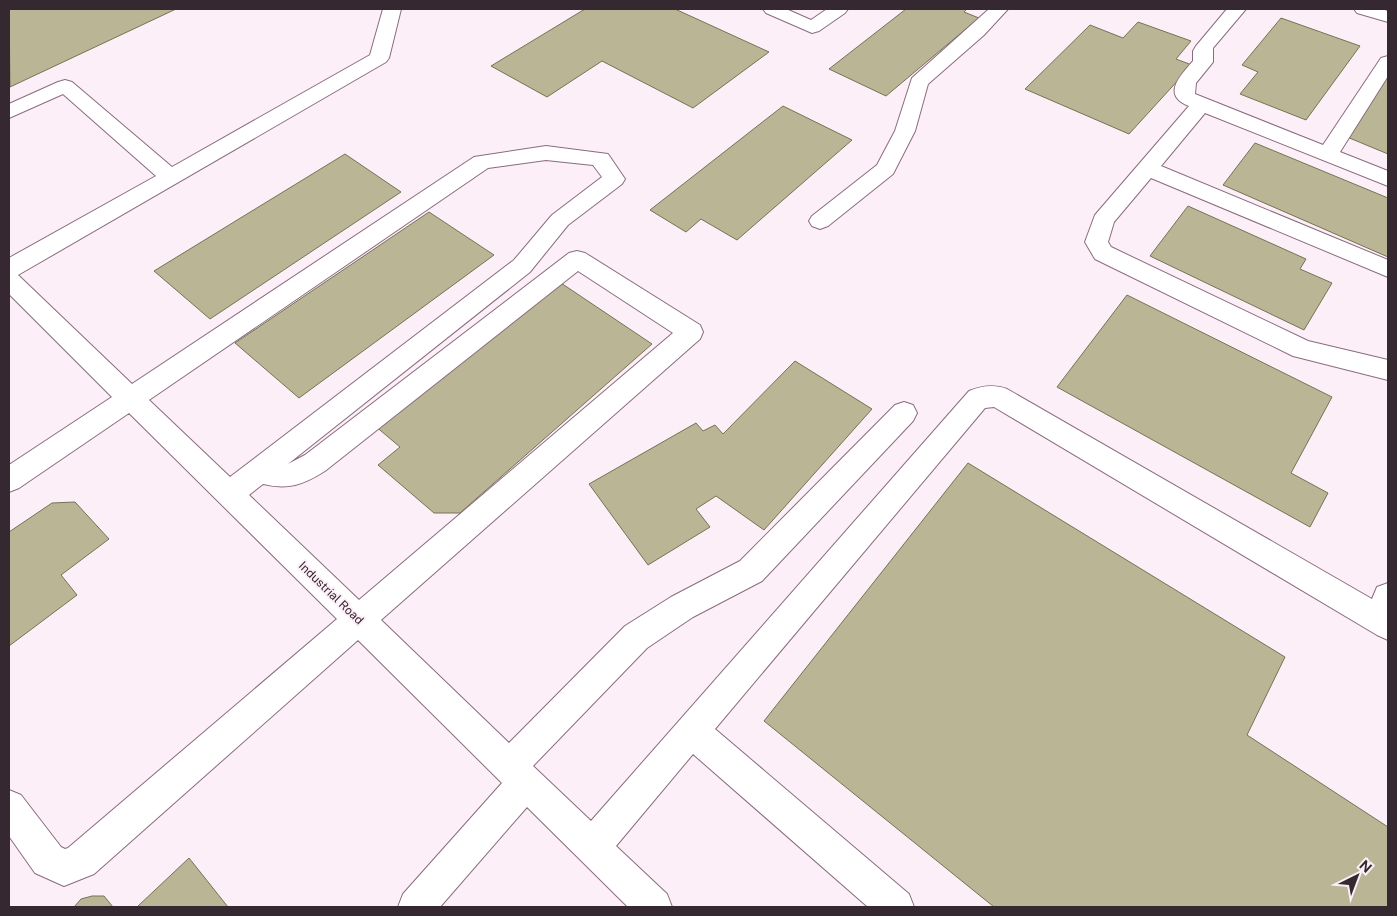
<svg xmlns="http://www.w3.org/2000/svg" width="1397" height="916" font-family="'Public Sans',sans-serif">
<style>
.building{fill:#bab695;stroke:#767254}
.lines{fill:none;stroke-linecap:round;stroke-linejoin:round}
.minor-casing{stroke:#896c7e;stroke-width:2}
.major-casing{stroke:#896c7e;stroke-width:2}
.minor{fill:#fff;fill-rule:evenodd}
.major{fill:#fff;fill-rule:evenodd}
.labels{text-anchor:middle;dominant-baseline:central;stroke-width:4;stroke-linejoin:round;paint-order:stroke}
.street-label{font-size:12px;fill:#352830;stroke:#fdeff8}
</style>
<rect width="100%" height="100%" fill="#fdeff8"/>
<path class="building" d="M9 9H176L10 87Z
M585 9H675L769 52 693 108 602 61 547 97 491 66Z
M906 9H967L964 12 979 18 886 96 829 69Z
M1281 18 1360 46 1306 120 1240 94 1258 72 1242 65Z
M1138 22 1191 41 1176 59 1192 65 1129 134 1025 89 1090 25 1123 38Z
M1388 76V154L1347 137Z
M783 106 852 140 737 240 701 219 686 232 650 210Z
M1255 143 1388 198V257L1223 185Z
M345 154 401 192 210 319 154 271Z
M1188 206 1306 259 1300 269 1332 283 1304 330 1150 256Z
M429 212 494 255 299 398 235 343Z
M558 281 652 344 460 513H434L378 465 400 447 374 425Z
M1127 295 1332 397 1291 473 1328 493 1310 527 1057 387Z
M795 361 872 409 764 530 716 496 696 509 710 527 648 565 589 484 696 423 703 431 715 425 723 434Z
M968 463 1285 657 1247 735 1388 827V907H994L764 721Z
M75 502 109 539 61 575 77 595 9 646V532L52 503Z
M189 858 228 907H137Z
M92 896H104L113 907H74L81 899Z"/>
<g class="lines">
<g class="minor-casing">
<path id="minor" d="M383 9H401L389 58 386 62 18 275 132 384 474 157 546 146 608 154 625 179 622 184 568 225 530 272 288 464 305 455 569 253 577 251 585 253 700 325 703 332 700 339 381 620 509 743 625 626 671 597 740 561 895 405 904 402 913 405 917 413 913 421 762 581 693 617 647 648 533 766 591 821 969 391C982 386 994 384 1007 389L1372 599 1377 587 1388 583V640L1377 635 994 407 985 408 715 729 909 894 914 907H868L693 754 616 846 667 894 672 907H628L527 807 440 907H398L403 894 502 783 358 640 94 874 64 886 35 873 9 836V790L21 795 61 847 65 849 68 848 337 619 129 413 19 488 9 492V465L112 397 9 294V258L156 176 63 94 9 118V104L58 82 65 80 72 82 172 167 370 55ZM546 160 593 165 602 177 552 215 514 260 230 477 149 400 488 168ZM578 271 673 333 359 600 249 495 263 484C288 490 303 485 325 471Z
M763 9H786L811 20 827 9H848L845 13 819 31 812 33 766 13Z
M989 9H1008L984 35 928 84 915 131 893 174 828 226 820 229 812 226 809 221 812 216 877 165 895 131 912 78Z
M1227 9H1246L1213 48V62L1196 83 1195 94 1323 145 1381 58 1388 56V76L1340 152 1388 171V186L1205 113 1161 166 1388 260V277L1151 178 1114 222 1108 242 1111 247 1308 341 1388 360V380L1293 356 1095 259 1085 242 1095 215 1189 106C1161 95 1180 76 1193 61V51L1196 46Z"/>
</g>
<g class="major-casing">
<path id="major" d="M1354 9H1381L1388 11V22L1357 13Z"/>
</g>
<use href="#minor" class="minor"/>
<use href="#major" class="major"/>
</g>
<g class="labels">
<g class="street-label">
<text transform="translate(331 593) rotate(44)">Industrial Road</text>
</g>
</g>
<rect width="1397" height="916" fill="none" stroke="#352830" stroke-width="20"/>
<g transform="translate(1357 876) rotate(42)" stroke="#fdeff8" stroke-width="4" paint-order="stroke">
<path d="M0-4L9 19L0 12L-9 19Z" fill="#352830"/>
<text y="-8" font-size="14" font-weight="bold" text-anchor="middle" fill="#352830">N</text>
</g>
</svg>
